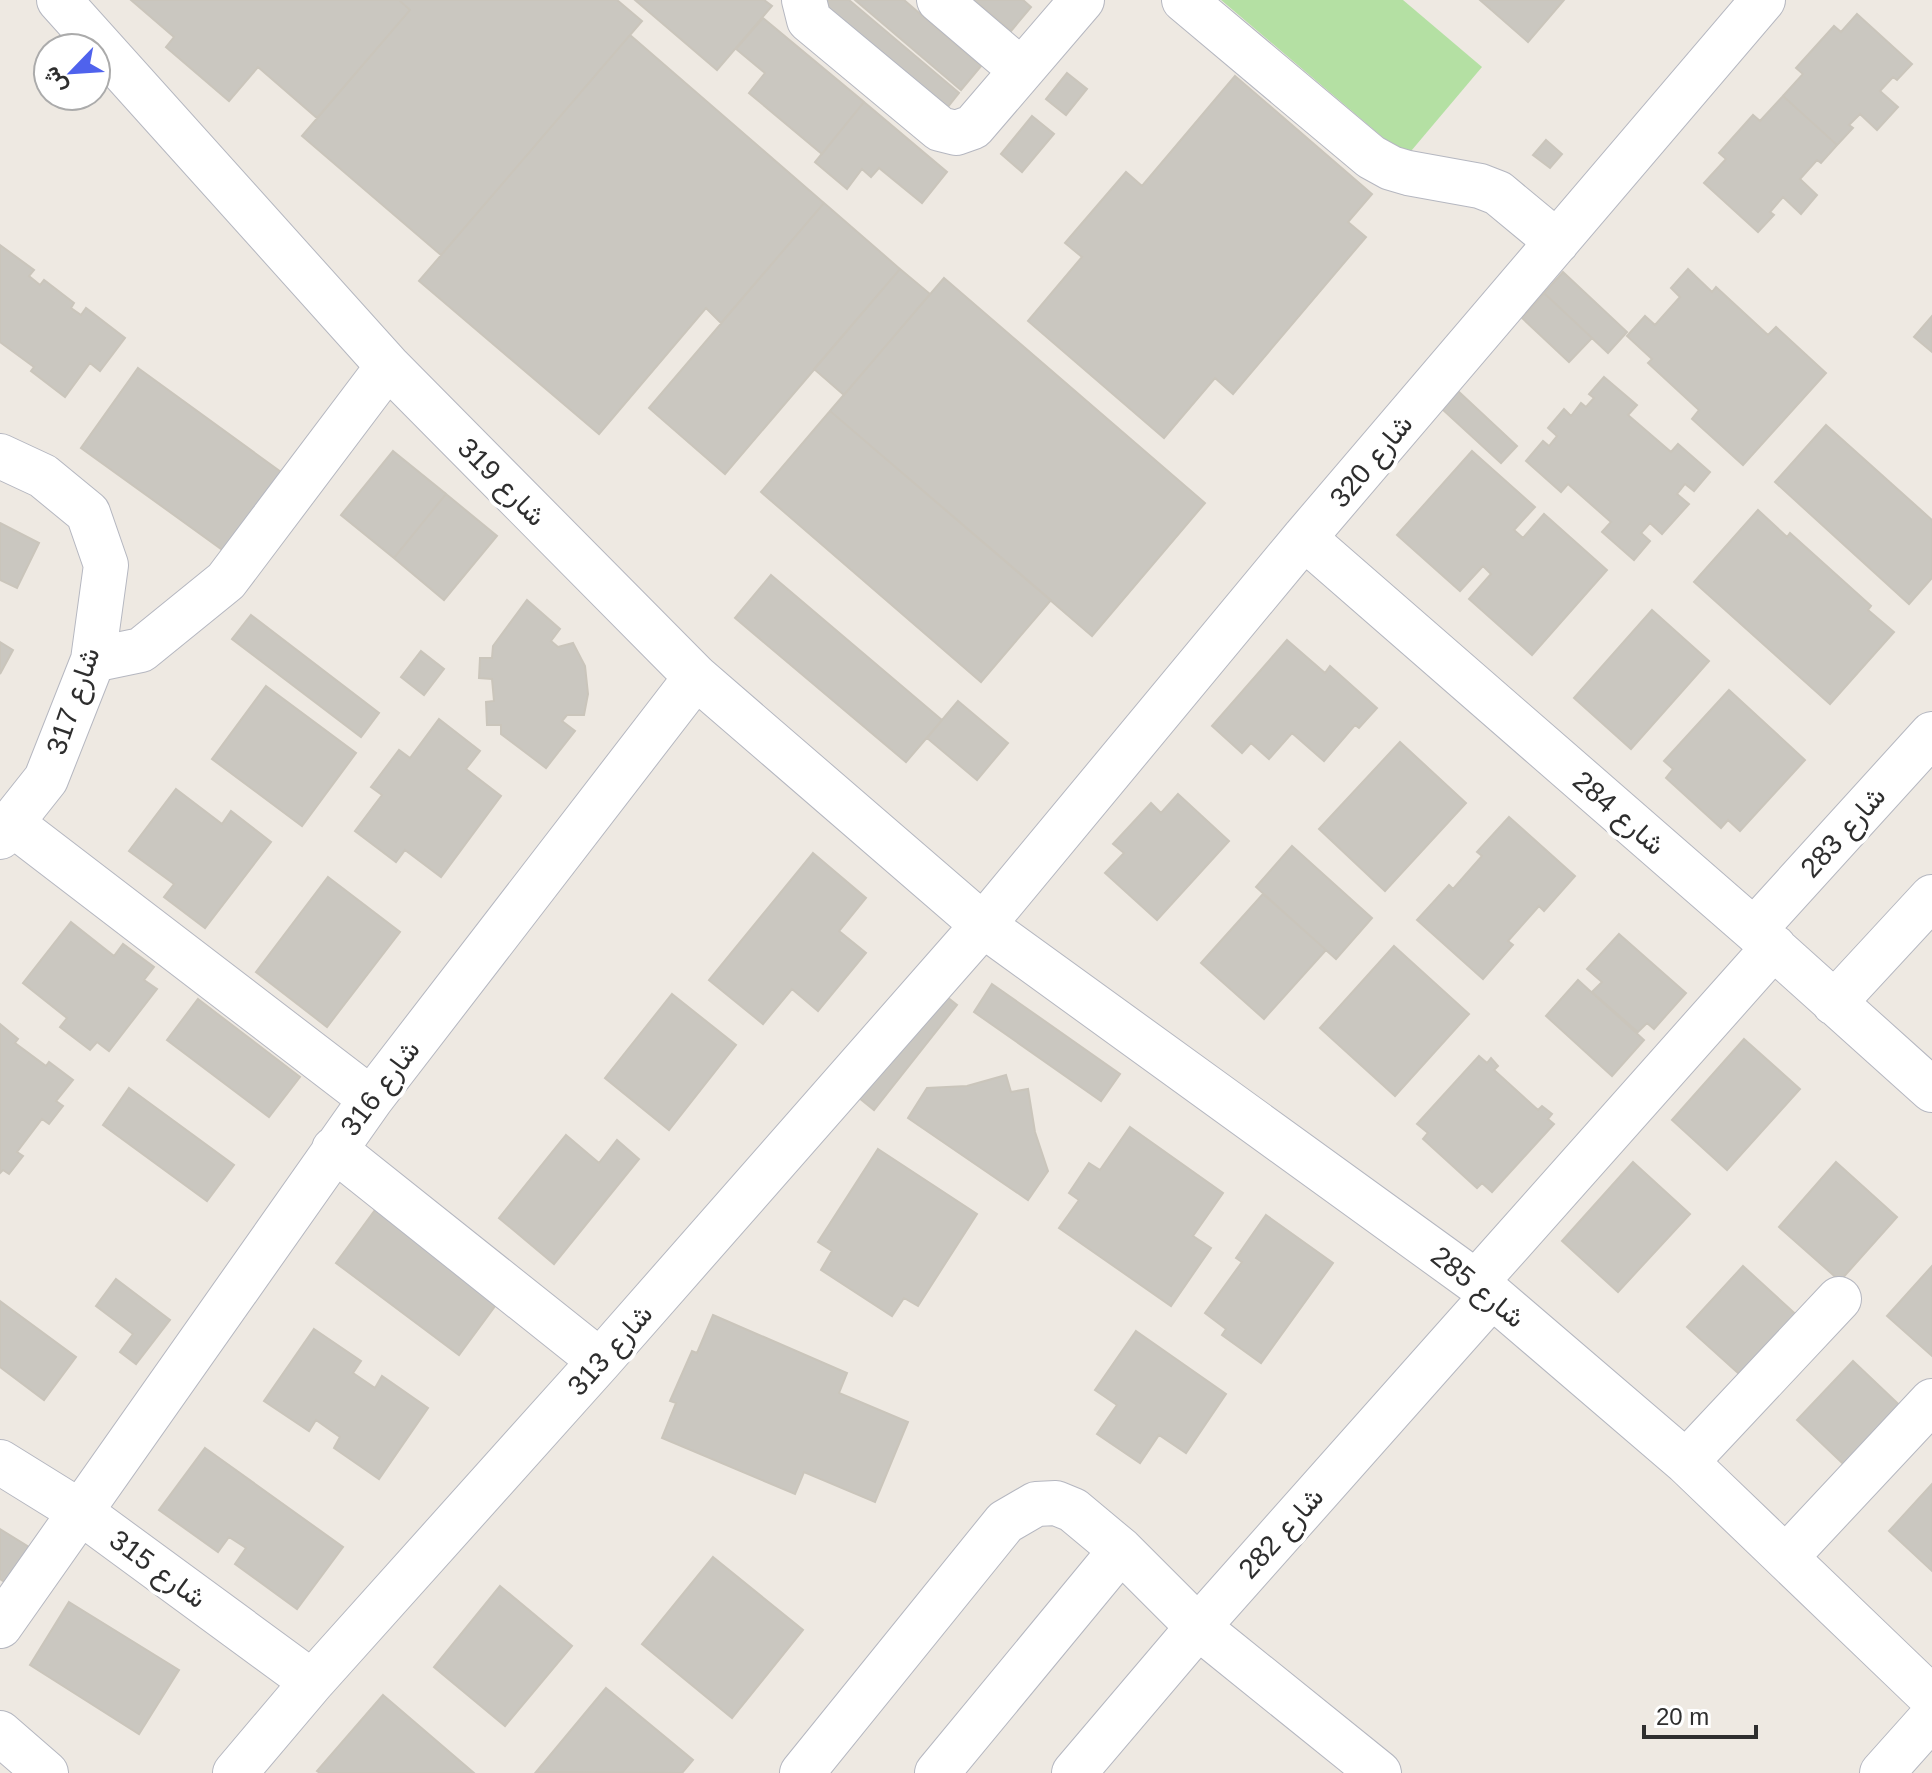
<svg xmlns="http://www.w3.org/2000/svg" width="1932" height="1773" font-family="Arial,Vazirmatn,sans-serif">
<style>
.green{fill:#b4e0a3}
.building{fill:#cac7c0;stroke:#cac5bb;stroke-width:2}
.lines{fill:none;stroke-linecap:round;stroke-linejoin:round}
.minor-casing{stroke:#b5b7c0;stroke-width:46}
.minor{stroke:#fff;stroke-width:44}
.labels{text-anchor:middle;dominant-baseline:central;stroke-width:8;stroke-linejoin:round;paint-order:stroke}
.street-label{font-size:28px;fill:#2e2e2e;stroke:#fff}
</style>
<rect width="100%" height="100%" fill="#eee9e2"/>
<path class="green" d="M1221 0H1403L1482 67 1406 157Z"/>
<path class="building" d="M131 0H399L410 10 317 118 258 67 229 101 166 47 174 37Z
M399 0H617L642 21 441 255 302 136 410 10Z
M635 0H764L772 6 717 70Z
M826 0H849L959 93 939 118 815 13Z
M855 0H904L981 66 961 90Z
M974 0H1023L1031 7 1011 31Z
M1480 0H1564L1528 42Z
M1857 14 1912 64 1897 80 1893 77 1880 91 1898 107 1877 130 1860 114 1849 125 1853 128 1837 145 1783 96 1803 74 1796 68 1834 26 1841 32Z
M763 18 864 102 822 154 749 93 765 73 736 49Z
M630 35 824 203 721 323 706 308 599 434 419 281Z
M1067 73 1087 89 1066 115 1046 99Z
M1235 76 1372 194 1348 222 1366 237 1233 394 1215 378 1164 438 1028 321 1082 257 1065 243 1126 172 1142 186Z
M1783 96 1837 145 1821 163 1817 160 1800 179 1817 195 1801 214 1783 197 1770 212 1774 215 1758 232 1704 183 1726 159 1719 153 1753 115 1760 121Z
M864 102 947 172 922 203 879 168 871 177 862 169 847 189 815 162Z
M1032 116 1054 134 1022 172 1001 154Z
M1546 140 1562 154 1550 168 1533 155Z
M824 203 900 269 725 474 649 408Z
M0 245 34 270 29 276 40 285 44 280 74 303 71 308 81 315 86 308 125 338 100 371 90 363 65 397 31 371 34 367 0 342Z
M900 269 930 294 844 395 814 369Z
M1688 269 1712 292 1716 287 1768 335 1776 327 1826 373 1743 465 1692 419 1699 410 1648 363 1652 359 1627 336 1645 316 1655 325 1680 297 1671 288Z
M1563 272 1627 332 1608 353 1544 293Z
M944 278 1205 503 1092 636 830 411Z
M1544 293 1592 338 1569 362 1522 318Z
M1932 316V352L1914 337Z
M138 368 292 480 235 559 81 448Z
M1604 377 1637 405 1628 415 1671 452 1678 444 1710 472 1694 491 1685 484 1677 494 1689 504 1662 534 1650 523 1641 533 1650 541 1634 560 1602 532 1611 522 1568 484 1561 492 1526 461 1543 441 1549 446 1557 436 1548 428 1564 409 1571 416 1581 403 1586 407 1594 398 1589 394Z
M1458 391 1517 446 1501 463 1442 409Z
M830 411 1051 600 981 682 761 492Z
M1826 425 1932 520V578L1909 604 1775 482Z
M393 451 446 494 394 558 341 515Z
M1472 451 1535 507 1514 530 1523 538 1544 514 1607 570 1532 655 1469 599 1491 574 1483 566 1460 591 1397 535Z
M446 494 497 536 444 600 394 558Z
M1758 510 1787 537 1790 533 1871 606 1868 610 1894 632 1830 704 1694 582Z
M0 523 39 543 17 588 0 580Z
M771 575 942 720 906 762 735 618Z
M527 600 560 629 551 641 558 647 573 643 585 666 588 694 584 715H567L562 721 575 731 546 768 501 734V725H487L486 702 494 701 492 679 479 678 480 658H492L493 646Z
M1652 610 1709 661 1631 749 1574 698Z
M251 615 379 713 361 737 232 639Z
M1287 640 1325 673 1330 666 1377 708 1359 728 1355 725 1324 761 1292 733 1269 759 1251 743 1242 753 1212 726Z
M0 642 13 650 0 674Z
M421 651 444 669 424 695 401 677Z
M266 686 356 753 302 826 212 759Z
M1729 690 1805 760 1740 831 1728 820 1721 828 1666 778 1673 769 1664 761Z
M958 701 1008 743 977 780 927 738Z
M439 719 480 751 466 769 501 796 441 877 405 850 396 862 355 831 382 795 371 787 399 750 410 758Z
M1400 742 1466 803 1385 891 1319 829Z
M176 789 222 824 231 811 271 842 205 928 164 897 174 884 129 851Z
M1178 794 1229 841 1157 920 1105 873 1124 853 1113 844 1151 803 1161 813Z
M1509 817 1575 876 1544 911 1539 906 1508 941 1513 945 1483 979 1417 920 1449 885 1453 889 1482 856 1477 852Z
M1292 846 1372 918 1336 959 1256 887Z
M813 853 866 898 839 931 866 953 818 1011 792 989 763 1024 709 980Z
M328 877 400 932 327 1027 256 972Z
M1263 894 1326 950 1264 1019 1201 963Z
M71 922 114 956 123 944 154 967 144 980 157 989 109 1051 97 1042 90 1050 60 1027 67 1018 23 983Z
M1619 934 1686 993 1654 1029 1647 1023 1638 1032 1592 992 1602 982 1587 969Z
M1394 946 1469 1014 1395 1096 1320 1028Z
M1578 980 1644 1040 1612 1076 1546 1016Z
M992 984 1120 1074 1101 1101 974 1012Z
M942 993 957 1005 874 1110 858 1097Z
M672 994 736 1045 669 1130 605 1078Z
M198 999 300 1077 269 1117 167 1040Z
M0 1024 18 1039 15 1043 46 1066 49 1062 73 1080 56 1101 63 1106 49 1124 42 1119 17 1152 23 1156 9 1174 3 1170 0 1173Z
M1744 1039 1800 1089 1727 1170 1672 1120Z
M1479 1056 1487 1063 1491 1058 1498 1066 1494 1070 1538 1110 1542 1106 1552 1114 1548 1119 1554 1124 1492 1192 1482 1183 1477 1188 1423 1139 1428 1133 1417 1124Z
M1006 1075 1011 1092 1028 1089 1035 1132 1048 1171 1028 1200 908 1118 927 1088 967 1086Z
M129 1088 234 1165 207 1201 103 1125Z
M1130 1127 1223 1193 1193 1236 1211 1248 1171 1306 1059 1228 1079 1200 1069 1193 1089 1163 1100 1170Z
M566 1135 599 1163 617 1140 639 1159 554 1264 499 1218Z
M878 1149 977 1214 918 1306 904 1298 892 1316 821 1270 832 1251 818 1242Z
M1633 1162 1690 1214 1618 1292 1562 1241Z
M1836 1162 1897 1217 1840 1281 1779 1227Z
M381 1202 504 1294 459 1355 336 1263Z
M1266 1215 1333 1263 1261 1363 1222 1335 1226 1329 1205 1313 1242 1262 1236 1258Z
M1743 1266 1802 1320 1747 1381 1687 1327Z
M1932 1266V1356L1887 1316Z
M116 1279 170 1320 136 1364 120 1352 133 1334 96 1306Z
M0 1301 76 1357 44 1400 0 1367Z
M713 1315 847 1373 839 1393 908 1422 875 1502 804 1472 795 1494 662 1438 676 1403 670 1401 692 1351 697 1353Z
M314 1329 361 1361 353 1373 375 1388 382 1376 428 1408 379 1479 334 1448 340 1437 316 1420 309 1431 264 1401Z
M1136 1331 1226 1394 1186 1453 1159 1435 1140 1463 1097 1434 1117 1405 1095 1390Z
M1853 1361 1911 1416 1856 1476 1797 1420Z
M205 1448 343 1547 297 1609 235 1564 246 1548 229 1537 218 1552 159 1510Z
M1932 1484V1571L1889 1531Z
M0 1529 42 1555 19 1591 0 1579Z
M713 1557 803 1630 732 1718 642 1644Z
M500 1586 572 1646 505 1726 434 1667Z
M69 1602 179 1670 139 1734 30 1665Z
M606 1688 693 1760 682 1773 536 1772Z
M383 1695 474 1773H320L317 1771Z"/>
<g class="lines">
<g class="minor-casing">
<path id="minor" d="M59 0 388 366 696 677 983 925 1476 1282 1686 1462 1932 1698
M804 0 809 20 940 129 956 133 973 127 1082 0
M939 0 1021 70
M1184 0 1371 157 1391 168 1408 173 1480 186 1498 193 1557 242
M0 456 43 476 88 513 106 565 93 660 46 779 0 837
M1304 538 1754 930 1932 1090
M93 660 141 650 226 581 388 366
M11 823 371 1099
M1754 930 1932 734
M1834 1003 1932 897
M334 1149 600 1361
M1476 1282 1774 947
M0 1462 79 1511 312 1682
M1686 1462 1839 1299
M1787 1556 1932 1401
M0 1626 371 1099 696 677
M0 1733 46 1773
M235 1773 312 1682 600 1361 983 925 1304 538 1763 0
M802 1773 1005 1522 1036 1504 1056 1503 1073 1510 1121 1550 1198 1627 1379 1773
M937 1773 1121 1550
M1074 1773 1198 1627 1492 1296
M1882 1773 1932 1717"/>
</g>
<use href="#minor" class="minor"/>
</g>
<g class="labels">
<g class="street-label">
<text transform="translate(1371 461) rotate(-50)">شارع 320</text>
<text transform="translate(502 482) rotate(45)">شارع 319</text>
<text transform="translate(73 701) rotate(-71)">شارع 317</text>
<text transform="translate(1619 813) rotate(41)">شارع 284</text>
<text transform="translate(1843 832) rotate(-48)">شارع 283</text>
<text transform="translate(380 1088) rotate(-53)">شارع 316</text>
<text transform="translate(1478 1287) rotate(39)">شارع 285</text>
<text transform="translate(610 1350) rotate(-48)">شارع 313</text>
<text transform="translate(1281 1533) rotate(-48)">شارع 282</text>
<text transform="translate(158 1569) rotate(36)">شارع 315</text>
</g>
</g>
<g transform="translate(72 72) rotate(245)"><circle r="38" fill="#ffffff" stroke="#ababab" stroke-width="2"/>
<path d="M0-6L14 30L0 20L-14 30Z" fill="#4f62ed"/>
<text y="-12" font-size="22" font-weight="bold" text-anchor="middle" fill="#2e2e2e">ش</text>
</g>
<path d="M1644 1725v12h112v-12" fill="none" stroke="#2e2e2e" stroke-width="4"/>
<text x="1656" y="1725" font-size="24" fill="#2e2e2e" stroke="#ffffff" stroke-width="6" paint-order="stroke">20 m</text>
</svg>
